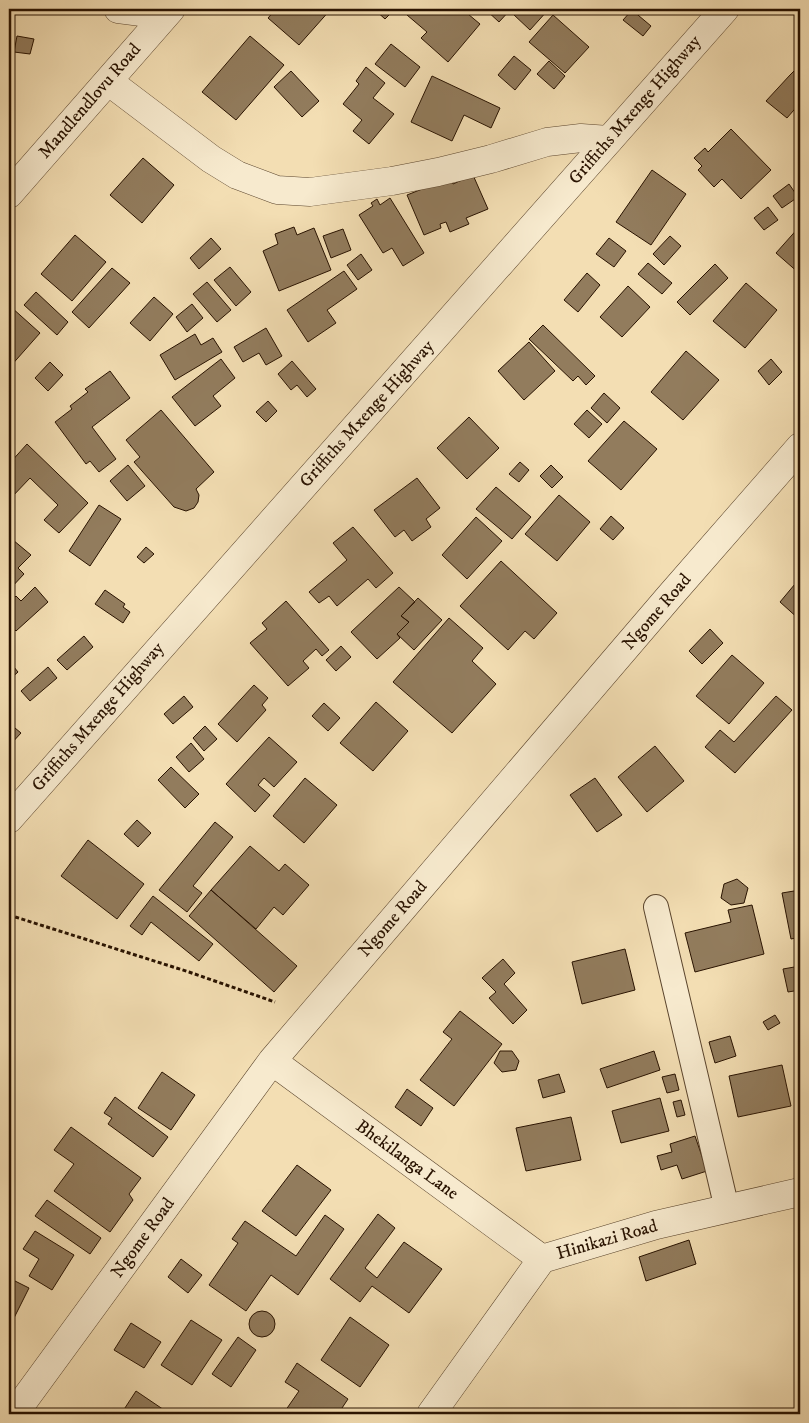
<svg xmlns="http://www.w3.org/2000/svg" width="809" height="1423" font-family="'IM FELL DW Pica',serif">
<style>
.building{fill:#927c5d;stroke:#281200}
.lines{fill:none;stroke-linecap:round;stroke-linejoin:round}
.service-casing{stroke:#5b452d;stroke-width:26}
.minor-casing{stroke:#5b452d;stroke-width:29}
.tertiary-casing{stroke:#5b452d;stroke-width:29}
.path{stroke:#281200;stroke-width:3;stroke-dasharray:4 2.5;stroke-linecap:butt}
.service{stroke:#f7eace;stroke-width:24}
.minor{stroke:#f7eace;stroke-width:28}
.tertiary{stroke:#f7eace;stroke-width:28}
.labels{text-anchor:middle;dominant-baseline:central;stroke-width:4;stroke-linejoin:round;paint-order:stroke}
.street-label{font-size:18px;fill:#281200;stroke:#f7eace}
</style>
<rect width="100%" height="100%" fill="#f3deb3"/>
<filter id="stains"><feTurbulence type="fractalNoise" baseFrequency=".004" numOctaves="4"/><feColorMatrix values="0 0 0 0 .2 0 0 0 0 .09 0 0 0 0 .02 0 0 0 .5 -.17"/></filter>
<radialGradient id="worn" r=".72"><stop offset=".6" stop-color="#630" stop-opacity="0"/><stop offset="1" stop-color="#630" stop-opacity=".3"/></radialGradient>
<path class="building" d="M276 9H331L299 45 268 18Z
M374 9H395L385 19Z
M412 9H462L480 24 448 62 421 38 427 32 407 15Z
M485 9H511L499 22Z
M518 9H547L548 10 530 30 513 14Z
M632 10 651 26 643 36 623 20Z
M553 15 589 47 565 73 529 42Z
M17 36 34 39 30 54 14 52Z
M250 36 284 65 236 120 202 92Z
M391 44 420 67 405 87 375 64Z
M514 56 531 70 515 90 498 75Z
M549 61 565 76 554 89 537 74Z
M800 65V103L787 118 766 101 790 75Z
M366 67 385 83 373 98 394 114 369 144 353 131 362 120 343 104 359 84 356 81Z
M291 71 319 101 302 117 274 87Z
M432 76 500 108 491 128 464 115 452 141 411 122Z
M731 129 771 170 741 199 722 179 714 187 698 170 702 166 694 158 705 148 708 152Z
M143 158 174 185 142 223 110 195Z
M652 170 686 194 651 245 616 222Z
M473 175 488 209 466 218 469 224 450 232 446 222 440 224 441 228 424 235 407 195 450 178 453 184Z
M789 184 798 197 782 208 773 196Z
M390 198 424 253 403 266 392 248 383 253 359 215 373 206 371 203 377 199 380 205Z
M768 207 778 220 764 230 754 218Z
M800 226V274L776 253Z
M294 227 297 235 314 228 331 270 279 291 263 251 278 244 275 234Z
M343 229 351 250 331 258 323 236Z
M75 235 106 262 72 301 41 274Z
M670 236 681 246 664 265 653 254Z
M211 238 221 249 199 269 190 258Z
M609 238 626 251 614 267 596 254Z
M361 254 372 270 358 280 347 265Z
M648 263 672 283 662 294 638 274Z
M715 264 728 278 690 315 677 302Z
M230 267 251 292 236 306 214 280Z
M112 268 130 283 89 328 72 312Z
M344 271 357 289 327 310 336 323 308 342 287 310Z
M587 273 600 285 578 312 564 300Z
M207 282 231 310 217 322 193 294Z
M746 283 777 310 745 348 713 321Z
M628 286 650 307 622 337 600 317Z
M36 292 68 322 57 335 24 305Z
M154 297 173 314 150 341 130 323Z
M192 304 203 318 187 332 176 317Z
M11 307 40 333 9 368V309Z
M543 325 595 376 586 385 578 376 573 381 529 339Z
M266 328 282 356 266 365 259 353 243 362 234 347Z
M195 334 201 345 213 338 222 352 175 380 160 355Z
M529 342 555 371 524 400 498 371Z
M686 351 719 380 683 420 651 392Z
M221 359 235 378 213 396 221 406 195 426 172 397Z
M771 359 782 372 769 385 758 371Z
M292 361 316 389 307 397 297 385 291 390 278 374Z
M50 362 63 375 48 391 35 378Z
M110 371 130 398 92 427 116 459 99 472 90 461 86 464 55 422 72 409 70 406 88 392 85 389Z
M604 393 620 408 607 423 591 408Z
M268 401 277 411 266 422 256 412Z
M161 410 214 472 196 489 199 495 198 502 194 508 186 511 174 507 134 462 140 457 126 440Z
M587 410 602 424 589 438 574 424Z
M469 417 499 448 467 479 437 448Z
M624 421 657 449 621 490 588 461Z
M27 444 88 503 59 533 44 520 58 505 30 478 10 499 9 498V464Z
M520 462 529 470 519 482 509 474Z
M128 465 145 486 127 501 110 481Z
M551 465 563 477 552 488 540 476Z
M417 478 440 508 426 519 431 527 412 541 404 530 395 537 374 510Z
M496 487 531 517 512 539 476 509Z
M559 495 590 522 557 561 525 534Z
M99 505 121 519 90 566 69 551Z
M611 516 624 528 613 540 600 529Z
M476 517 502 541 467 579 442 555Z
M353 527 393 573 376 588 368 579 337 606 329 596 319 603 309 592 347 560 333 543Z
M13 540 31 555 18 568 24 574 9 590V545Z
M146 547 154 554 144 563 137 557Z
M501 561 557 613 534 639 525 631 508 650 460 606Z
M800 578V620L780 602Z
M35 587 48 602 16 631 9 624V603L16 596 21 601Z
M399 587 415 602 401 616 409 622 397 634 400 638 377 659 351 632Z
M105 590 125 604 123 607 130 612 123 623 95 604Z
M418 598 442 620 414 650 397 634 409 622 401 616Z
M286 601 329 650 322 656 316 649 303 661 309 668 288 686 250 643 267 629 262 623Z
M449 618 483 648 472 661 496 684 452 733 393 682Z
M710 629 723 643 702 664 689 651Z
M84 636 93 647 67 670 57 660Z
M341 646 351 657 336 671 326 660Z
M732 655 764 683 729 724 696 696Z
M9 661 18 672 9 680Z
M48 667 57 678 30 701 21 691Z
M254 685 268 698 262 705 266 710 237 742 218 724Z
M184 696 193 707 173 724 164 714Z
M776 696 792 710 735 773 705 747 720 730 734 742Z
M376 702 408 731 373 771 340 743Z
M324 703 340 718 328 731 312 716Z
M9 723 21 733 9 746Z
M205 726 217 739 204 751 193 738Z
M269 737 297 762 274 787 264 778 258 785 270 795 255 812 226 784Z
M191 743 204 759 189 772 176 757Z
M655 746 684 781 647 812 618 777Z
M171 767 199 794 185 808 158 780Z
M305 778 337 805 304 843 273 816Z
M595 778 622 815 597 832 570 795Z
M137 820 151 833 138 847 124 834Z
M215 822 233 837 193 886 202 893 187 912 159 890Z
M88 840 144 884 117 919 61 876Z
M250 846 279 871 285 864 309 885 283 915 274 907 256 929 211 890Z
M737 879 748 888 744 903 731 905 721 898 724 884Z
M211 890 297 966 274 992 189 916Z
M800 890V937L791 939 782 893Z
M153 896 213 944 199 961 151 922 142 935 130 926Z
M752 905 764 954 695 972 685 933 731 922 728 910Z
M625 949 635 990 582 1004 572 962Z
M800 955V990L788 992 783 969 800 966 798 956Z
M503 959 515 973 504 984 527 1010 513 1024 489 998 496 992 482 978Z
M460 1011 502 1044 454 1106 420 1080 452 1039 443 1032Z
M775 1015 780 1023 768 1030 763 1022Z
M730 1036 736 1056 715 1063 709 1042Z
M500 1051H512L519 1061 516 1070 502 1072 494 1063Z
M654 1051 660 1070 607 1088 600 1069Z
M782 1065 791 1106 738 1117 729 1076Z
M162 1072 195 1095 171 1130 138 1108Z
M559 1074 565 1092 543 1098 538 1080Z
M675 1074 679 1090 667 1093 662 1077Z
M407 1089 433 1108 421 1126 395 1107Z
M115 1097 168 1137 153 1157 108 1124 112 1118 104 1113Z
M660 1098 669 1131 621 1143 612 1111Z
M681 1100 685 1115 677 1117 673 1102Z
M571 1117 581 1160 526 1171 516 1128Z
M71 1127 141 1178 129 1194 133 1200 110 1232 54 1191 74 1164 54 1150Z
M695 1136 707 1171 682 1179 677 1165 661 1170 657 1156 672 1152 670 1144Z
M297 1165 331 1190 296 1236 262 1211Z
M47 1200 101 1238 90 1254 35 1216Z
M378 1214 395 1228 365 1268 377 1278 404 1242 442 1269 409 1313 372 1286 360 1302 330 1279Z
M325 1215 344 1229 298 1295 271 1275 246 1311 209 1285 238 1243 232 1239 245 1221 296 1256Z
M35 1231 74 1255 52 1290 29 1276 39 1259 23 1249Z
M689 1240 696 1264 646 1281 639 1257Z
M181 1259 202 1275 188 1293 168 1277Z
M9 1278 29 1288 14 1318 9 1316Z
M249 1324a13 13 0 1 1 26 0a13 13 0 1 1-26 0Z
M350 1317 389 1345 360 1387 321 1360Z
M191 1320 222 1340 192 1385 161 1365Z
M131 1323 161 1342 144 1368 114 1350Z
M238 1337 256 1350 231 1387 212 1374Z
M297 1363 348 1399 338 1414H283L299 1391 285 1382Z
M136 1391 170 1414H121Z"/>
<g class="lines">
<g class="service-casing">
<path id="service" d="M656 907 727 1209"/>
</g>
<g class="minor-casing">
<path id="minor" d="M118 9 165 15
M108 81 211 159 237 175 277 190 310 192 392 181 438 172 491 159 547 142 581 138 609 140
M9 194 171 9
M272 1061 542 1259
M14 1414 272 1061 669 597 800 447
M431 1414 542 1259 656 1225 800 1192"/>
</g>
<g class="tertiary-casing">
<path id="tertiary" d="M9 819 725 9"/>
</g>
<path class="path" d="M9 915 189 972 275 1002"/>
<use href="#service" class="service"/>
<use href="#minor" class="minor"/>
<use href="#tertiary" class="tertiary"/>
</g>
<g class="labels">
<g class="street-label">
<text transform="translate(90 101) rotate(-49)">Mandlendlovu Road</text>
<text transform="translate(635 110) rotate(-49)">Griffiths Mxenge Highway</text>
<text transform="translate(367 414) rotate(-48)">Griffiths Mxenge Highway</text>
<text transform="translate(657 612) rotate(-49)">Ngome Road</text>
<text transform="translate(98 717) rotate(-49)">Griffiths Mxenge Highway</text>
<text transform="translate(393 919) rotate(-49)">Ngome Road</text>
<text transform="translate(407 1160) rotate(36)">Bhekilanga Lane</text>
<text transform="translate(143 1238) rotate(-54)">Ngome Road</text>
<text transform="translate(607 1240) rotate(-16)">Hinikazi Road</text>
</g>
</g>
<rect width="809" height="1423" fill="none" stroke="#f3deb3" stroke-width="30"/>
<rect x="10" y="10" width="789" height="1403" fill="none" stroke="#281200" stroke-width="2.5"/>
<rect x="15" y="15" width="779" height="1393" fill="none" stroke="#281200"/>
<rect width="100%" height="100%" filter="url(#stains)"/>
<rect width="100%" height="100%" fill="url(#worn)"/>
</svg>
